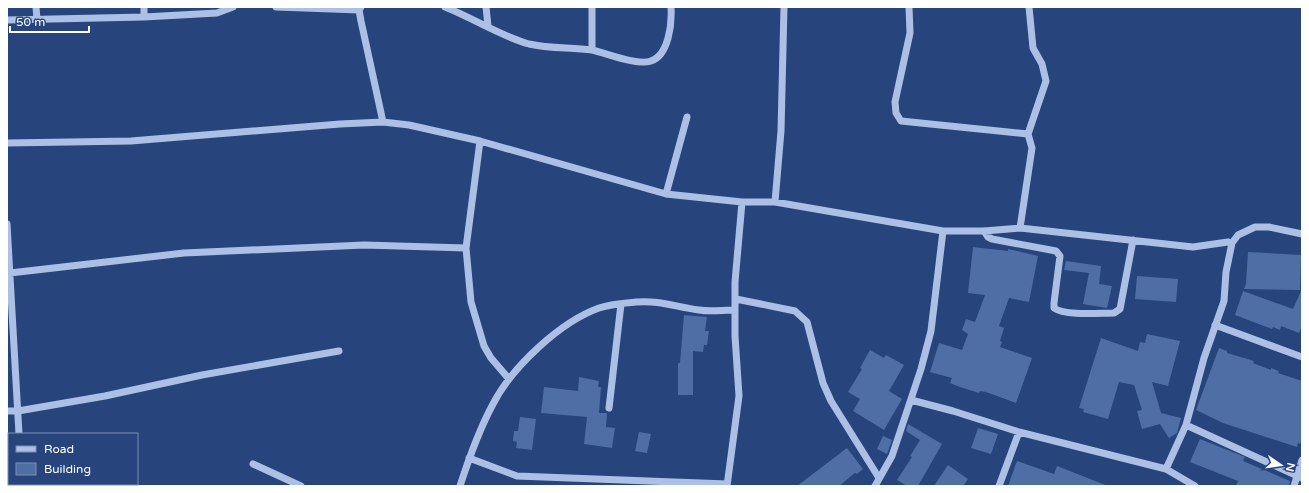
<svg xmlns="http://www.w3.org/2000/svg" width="1309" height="493" font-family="'Varela Round',sans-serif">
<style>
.building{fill:#4f6ea5}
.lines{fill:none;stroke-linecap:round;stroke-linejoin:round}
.minor{stroke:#acc0e5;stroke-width:7}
</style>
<rect width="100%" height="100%" fill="#27447d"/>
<path class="building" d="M973 247 1008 251V249L1038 256 1029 302 1009 298 999 326 1004 328 1000 341 1002 342 1000 347 1032 358 1016 403 986 392 980 391 979 393 960 387 950 383 952 378 930 372 939 343 962 350 968 334 962 330 966 319 975 322 985 295 968 293Z
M1248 252 1301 255 1300 290 1244 289 1246 283Z
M1066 261 1101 266 1099 284 1112 286 1107 308 1083 304 1089 273 1064 270Z
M1137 276 1178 279 1176 302 1135 299Z
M1302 289V326L1299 333 1281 326 1280 330 1273 327 1272 329 1235 315 1243 291 1293 309Z
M684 315 707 317 705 331H709L707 345H704L703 352 693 351V395H678V363H680Z
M1147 334 1180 341 1168 386 1152 382 1161 413 1181 418 1177 433 1169 438 1160 424 1142 429 1137 411 1142 410 1134 385 1119 382 1108 419 1083 412 1084 409 1079 408 1101 338 1138 351 1140 342 1145 343Z
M1219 348 1227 351V353L1254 361 1253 363 1271 370V368L1279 371 1278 373 1302 381V438L1300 444 1298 443 1297 447 1223 423 1196 410Z
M870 350 884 358 886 355 904 365 889 391 902 399 884 430 853 411 860 399 848 392 862 369 860 368Z
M579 377 599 381 598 387H601L599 413H607L606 427 615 428 612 448 584 444 587 417 541 413 544 387 578 391Z
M520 417 536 419 532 450 516 448 517 442 513 441 514 431H518Z
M908 424 942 444 918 486H907L897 480 912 457 910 456 920 440 906 431Z
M978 428 998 434 991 454 971 448Z
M639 432 651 434 647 453 635 451Z
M883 436 892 440 887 454 877 449Z
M1200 439 1245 457 1243 461 1290 481 1289 486H1236L1238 481 1190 462Z
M847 448 863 469 857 474 855 473 839 486H797Z
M1017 461 1054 474 1057 466 1108 486H1008Z
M948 465 968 479 963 486H934Z"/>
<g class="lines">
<path class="minor" d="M36 7 37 20
M144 7V17
M276 7 359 10
M361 7 359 10 361 21 383 122
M445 7C473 18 500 36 529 44 550 49 572 47 592 50 606 53 637 66 651 61 669 55 672 23 671 7
M486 7 488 26
M909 7 910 33 895 102 896 113 901 121 1028 134
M7 20 144 17 217 13 233 7
M592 50V7
M480 141 466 248 471 302 484 346 491 358 509 379
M7 143 131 141 340 124 383 122 409 125 480 141 666 194 742 202H775L943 231H984L1020 228 1193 247 1228 242 1232 243
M666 194 687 117
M775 202 781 131 784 7
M7 224 19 434
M1020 228 1032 148 1028 134 1046 81 1042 64 1033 48 1029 7
M984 231 988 237 992 239 1056 251 1060 256 1054 303V308C1065 316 1099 313 1114 313L1120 309 1133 240
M10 273 184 253 364 245 466 248
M736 299 795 311 807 322 823 383 831 401 879 478
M1215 325 1302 357
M911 400 953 411 1019 432 1166 469 1195 486
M609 408 621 304
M7 411H18L105 396 202 375 339 351
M1186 425 1302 478
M469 458 517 476 727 484
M253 464 301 486
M1166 469 1186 425 1204 358 1224 301 1226 272 1232 243 1238 235 1255 227H1269L1302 234
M24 484 26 486
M16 486 17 484
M460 486C469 458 479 430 493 404 512 367 560 322 599 308 610 304 624 303 636 302 660 300 675 307 699 310 710 312 723 310 735 310
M727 486 739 396 735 336V282L742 202
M875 486 892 456 921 369 931 331 943 231
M999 486 1019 432
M1294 486 1302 460"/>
</g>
<rect width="1309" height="493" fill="none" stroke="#ffffff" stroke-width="16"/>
<rect x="8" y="433" width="130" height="52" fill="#27447d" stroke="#7d8fb1"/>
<rect x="16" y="446" width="20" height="6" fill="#acc0e5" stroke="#7d8fb1"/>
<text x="44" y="453" font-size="12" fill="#ffffff">Road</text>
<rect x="16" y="463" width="20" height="12" fill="#4f6ea5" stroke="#7d8fb1"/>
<text x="44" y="473" font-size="12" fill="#ffffff">Building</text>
<g transform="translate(1281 465) rotate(103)" stroke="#27447d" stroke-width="3" paint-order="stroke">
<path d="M0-3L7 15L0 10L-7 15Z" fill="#ffffff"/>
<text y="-6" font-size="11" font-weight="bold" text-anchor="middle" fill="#ffffff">N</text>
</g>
<path d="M10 26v6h79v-6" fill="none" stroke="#ffffff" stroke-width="2"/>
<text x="16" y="26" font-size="12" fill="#ffffff" stroke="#27447d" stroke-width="3" paint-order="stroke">50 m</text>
</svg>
